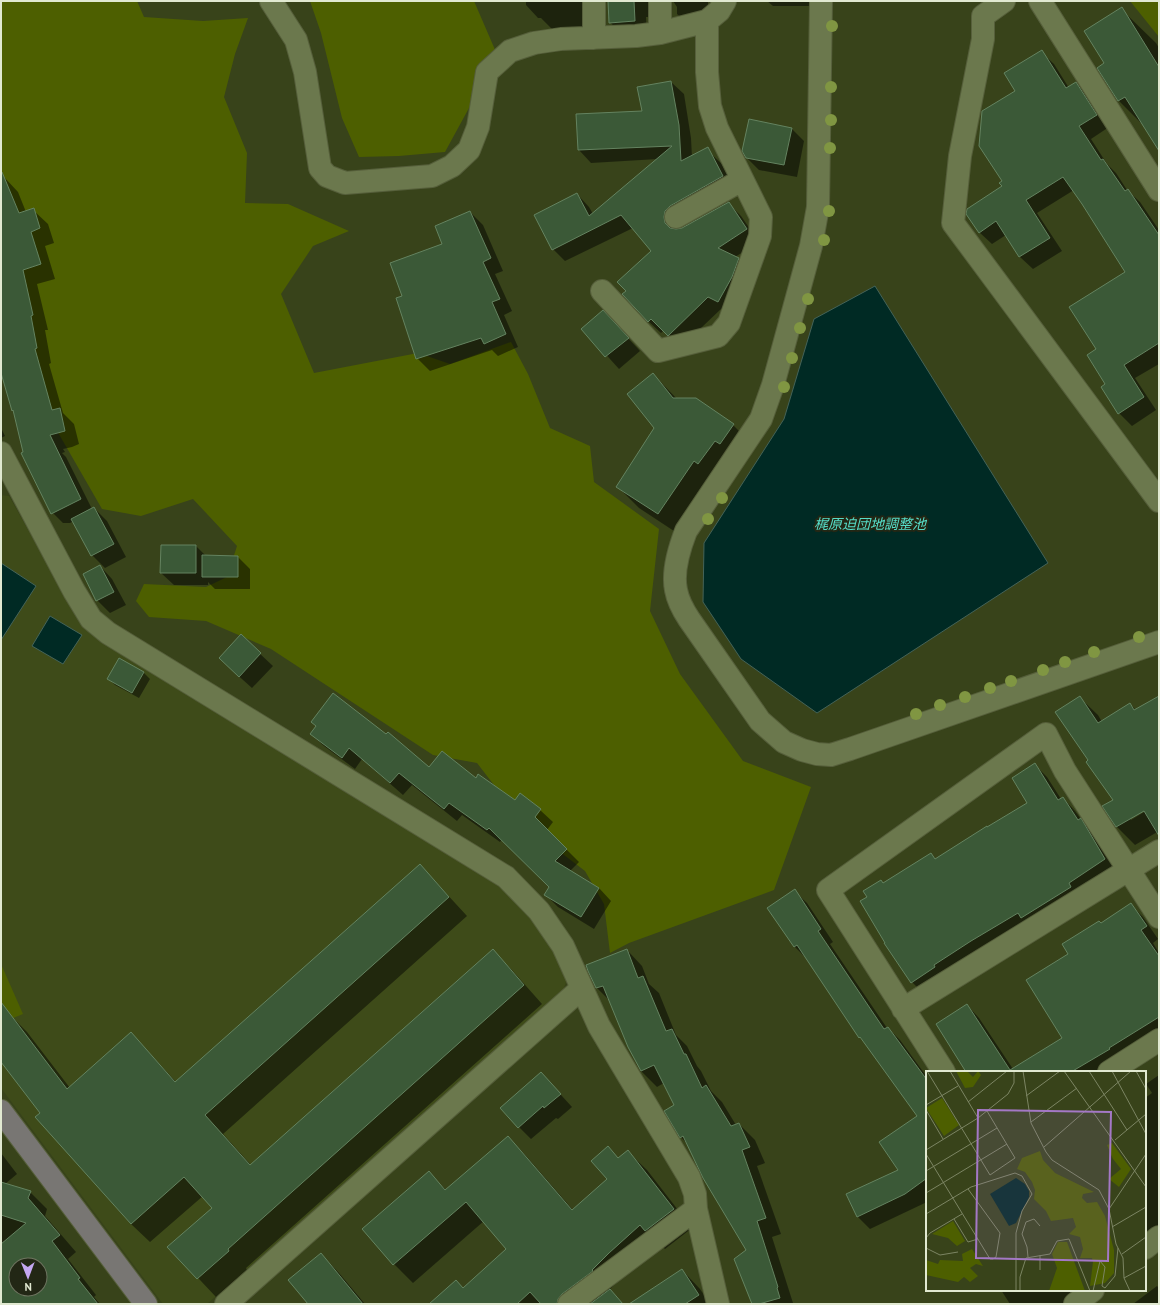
<svg xmlns="http://www.w3.org/2000/svg" width="1160" height="1305" font-family="'PT Sans','Noto Sans JP',sans-serif">
<style>
.built{fill:#3e4b19}
.green{fill:#4d5f00}
.water{fill:#002a24;stroke:#446358}
.shadow{fill:#0007;fill-rule:evenodd}
.building{fill:#3b5937;stroke:#648360;fill-rule:evenodd}
.lines{fill:none;stroke-linecap:round;stroke-linejoin:round}
.street-casing{stroke:#565f3b;stroke-width:24}
.secondary-casing{stroke:#565f3b;stroke-width:24}
.street{stroke:#6b784d;stroke-width:22}
.secondary{stroke:#787673;stroke-width:22}
.tree{fill:#809642}
.labels{text-anchor:middle;dominant-baseline:central;stroke-width:4;stroke-linejoin:round;paint-order:stroke}
.water-label{font-size:14px;font-style:italic;fill:#56ddc9;stroke:#222715}
.inset-road{fill:none;stroke:#7c8563;stroke-width:1}
.view{fill:#a478c6;fill-opacity:0.15;stroke:#a478c6;stroke-width:2}
.inset-edge{fill:none;stroke:#e1e9d1;stroke-width:2}
</style>
<rect width="100%" height="100%" fill="#38431a"/>
<path class="built" d="M1 495 9 496 82 625 503 889 544 932 567 979 562 994 207 1304H163L1 1088Z"/>
<path class="green" d="M1 1H137L144 17 203 21 248 18 235 54 224 97 247 153 245 203 288 204 349 231 313 246 281 294 314 373 418 353 450 364 511 342 528 374 550 428 590 446 594 482 659 529 650 611 680 674 743 761 811 787 774 890 629 943 610 953 604 904 585 871 525 825 477 763 433 755 271 649 206 621 149 617 136 601 144 584 206 587 227 577 237 546 193 499 141 516 102 509 56 429 1 222Z
M310 1H474L496 52 475 97 445 152 399 156 359 157 342 118 321 33Z
M1130 1H1159V37Z
M1 964 23 1014 1 1023Z"/>
<path class="water" d="M875 286 1048 563 817 713 741 659 703 602 704 543 784 419 814 319Z
M1 563 36 586 1 640Z
M50 616 82 635 63 664 32 646Z"/>
<path class="shadow" d="M526 1H606L600 3 594 30 554 31 541 18H538L526 5Z
M608 1H672L667 2 660 17H646L647 34 622 35 610 22V18L608 16Z
M673 1H726L708 2V23L690 26 677 14V7Z
M767 1H815V6H773Z
M1121 9 1156 43 1159 48V144L1146 128 1119 101 1106 64Z
M1041 52 1054 64 1069 88 1076 83 1088 95 1109 127 1091 139 1107 164 1116 173 1127 190 1140 202 1159 230V364L1135 378 1156 410 1132 426 1119 413 1102 387 1107 384 1097 350 1126 272 1074 190 1037 213 1062 251 1033 269 1020 257 1006 235 992 244 979 232 1003 187 1017 91Z
M671 82 684 94 691 138 692 157 709 152 722 164 735 189 677 224 676 231 682 229 728 203 741 216 759 242 735 257 751 271 730 314 721 309 681 347 664 330 661 333 648 321 653 251 633 228 565 261 553 249 577 194 589 207 593 214 658 159 591 163 579 150 577 115 643 112Z
M792 129 804 141 797 177 759 170 746 157Z
M4 177 18 192 26 212 33 210 48 224 54 243 45 246 55 279 37 284 48 330H45L51 363 49 364 63 413 74 424 79 444 72 447 63 449 65 452 62 453 66 457 92 509 94 508 107 521 126 557 105 568 92 555 74 521 70 523H63L50 510 1 322V178Z
M470 212 483 225 503 271 495 274 512 311 504 315 518 347 498 356 492 350 430 371 417 358 404 296Z
M615 324 640 351 619 369 583 329Z
M653 374 677 399 733 425 755 447 680 535 639 508 617 486 656 428Z
M1 428 5 436 1 438Z
M196 546 206 556 238 557 250 569V589H215L208 582V585H174L161 573Z
M100 566 112 579 126 605 110 613 97 600Z
M241 636 273 666 252 688 233 671Z
M119 660 144 673 150 679 139 698 115 685 109 679Z
M1079 697 1098 715 1102 722 1130 704 1136 710 1159 697V831L1135 845 1117 827 1104 807 1114 801 1090 760ZM1148 808 1149 809 1131 820 1130 818Z
M311 734 430 769 476 779 515 802 540 810 553 822 547 830 579 862 570 871 599 888 611 901 594 929 558 907 546 895 550 887 502 839 500 842 462 815 457 821 412 785 403 795 362 759 355 769 324 746Z
M1035 765 1047 777 1061 799 1063 798 1075 811 1083 822 1093 832 1117 872 925 995 912 982 884 884 931 854 936 860 1029 804Z
M420 865 467 916 223 1134 251 1165 492 950 511 969 542 1004 246 1268 247 1270 216 1297 169 1247 213 1208 203 1196 150 1242 131 1224 37 1117 42 1113 1 1060V1019L8 1013 27 1032 70 1088 131 1033 176 1082Z
M794 891 807 903 833 942 830 944 887 1028H888L900 1040 927 1077V1085L866 1043 860 1037 807 959 795 947 769 908Z
M1130 904 1143 917 1158 939 1153 943 1159 953V1038L1104 1072H969L967 1005 979 1018 1013 1069 1064 1038 1101 924Z
M627 950 642 966 649 984 659 993 676 1035 687 1046 697 1066 701 1071 711 1091 722 1102 736 1125 739 1124 755 1140 765 1163 757 1166 781 1234 772 1237 793 1303 792 1304H754L748 1250 688 1145 681 1137 675 1105 664 1083 657 1087 641 1071 629 1046 610 1001 597 988 587 966Z
M541 1073 572 1107 558 1119 556 1118 531 1139 519 1127Z
M1159 1075V1231L1145 1240V1098L1152 1093 1146 1084Z
M927 1111V1202L870 1229 858 1217 847 1195 899 1170Z
M508 1137 526 1156 573 1210 608 1179 619 1159 628 1152 647 1170 692 1228 665 1249 659 1243 610 1289V1290L623 1304H430L463 1289 508 1249 484 1221 413 1283 394 1264 363 1229 429 1173 446 1190Z
M1 1153 17 1174 5 1184 30 1192 47 1209 45 1216 76 1252 68 1259 96 1295 94 1297 100 1304H1ZM16 1265H40V1289H16Z
M321 1254 339 1273 365 1304H309Z
M682 1270 700 1289 710 1304H630Z
M1157 1286 1159 1288V1304H1133Z
M1001 1290H1069L1078 1304H1010Z"/>
<path class="building" d="M608 1H634L635 21 609 23Z
M1122 7 1159 67V151L1125 97 1118 101 1097 68 1104 63 1084 31Z
M1042 50 1066 88 1076 82 1097 115 1079 126 1101 160 1103 159 1125 191 1128 189 1159 235V343L1124 365 1144 397 1118 414 1101 387 1105 384 1087 355 1096 349 1069 307 1125 272 1082 204 1063 177 1026 200 1050 238 1019 257 996 221 979 233 966 214 967 209 1002 186 999 183 1002 181 979 146 982 111 1015 91 1004 73Z
M671 81 679 125 681 161 708 147 723 176 670 206 665 211 664 217 665 223 670 228 676 229 682 228 729 202 747 229 718 248 739 258 732 277 718 302 708 297 668 336 651 319 648 322 622 294 626 291 617 282 651 251 621 215 552 250 534 215 577 193 589 216 672 146 578 150 576 114 642 111 637 87Z
M749 119 792 128 784 165 746 158 742 151Z
M1 172H2L19 213 34 208 40 228 31 232 41 264 23 270 33 315 31 316 37 348 35 349 52 410 60 408 65 431 50 435 81 499 51 514 21 453 23 452 13 410 12 411 1 373Z
M470 211 491 258 483 262 500 299 492 302 506 334 484 344 481 338 416 359 396 298 402 296 390 263 442 244 435 226Z
M603 310 629 338 605 357 581 329Z
M653 373 673 398H696L734 424 720 444 715 441 698 464 694 461 658 514 616 487 654 428 627 394Z
M94 507 114 544 91 556 71 519Z
M161 545H196V573H160Z
M202 555 238 556V577H202Z
M100 565 114 592 96 601 83 574Z
M241 634 261 653 239 677 219 658Z
M119 658 144 672 132 693 107 679Z
M333 693 386 734 388 732 429 767 442 751 476 778 478 774 515 800 520 793 541 809 535 817 567 849 555 861 599 888 581 917 544 895 549 887 489 828 487 830 449 803 444 809 399 773 390 783 349 748 342 758 310 734 316 726 311 722Z
M1080 696 1098 723 1130 703 1134 710 1159 696V836L1144 811 1116 827 1102 806 1113 800 1086 762 1088 760 1055 712Z
M1035 763 1058 800 1063 797 1078 820 1081 818 1105 859 1069 883 1071 887 1021 918 1018 913 971 941 934 965 935 967 911 983 884 943H885L860 901 867 897 863 891 881 880 883 883 931 853 935 859 987 826V827L1027 803 1012 778Z
M420 864 449 897 205 1115 250 1165 493 949 524 985 228 1249 229 1251 197 1279 167 1247 212 1208 184 1177 131 1224 35 1117 40 1113 1 1062V1002L67 1089 131 1032 175 1082Z
M795 889 821 929 818 931 884 1029 888 1027 927 1080V1178L905 1194 857 1217 846 1194 898 1170 879 1142 917 1116 860 1037 859 1038 797 945 794 947 767 908Z
M1131 903 1147 926 1141 930 1159 956V1017L1109 1048 1110 1049 1071 1072H966L936 1024 967 1004 1010 1070 1062 1038 1026 980 1068 954 1062 944 1099 921 1101 923Z
M627 949 638 978 643 976 666 1031 672 1029 684 1054H686L702 1088 706 1085 731 1126 739 1123 750 1147 742 1150 766 1218 757 1221 778 1287 777 1288 780 1298 759 1304H752L734 1259 746 1250 703 1178 683 1136 680 1138 664 1111 674 1105 654 1065 641 1071 628 1047 603 986 596 988 588 971 586 965Z
M541 1072 561 1094 544 1108 543 1106 518 1128 500 1108Z
M508 1136 572 1210 607 1179 591 1161 608 1146 618 1158 628 1150 674 1209 645 1231 640 1225 609 1253 592 1270 593 1271 562 1294 558 1299 557 1304H541L530 1292 517 1304H429L456 1280 463 1288 506 1249 466 1202 393 1265 362 1229 429 1171 445 1190Z
M1 1182 31 1191 28 1198 60 1235 52 1241 80 1278 78 1279 98 1304H1V1244L26 1223 1 1215ZM16 1265H40V1289H16Z
M321 1253 363 1304H308L288 1280Z
M682 1269 699 1295 685 1304H629Z
M610 1289 623 1304H590Z"/>
<g class="lines">
<g class="street-casing">
<path id="street" d="M271 1 296 40 305 72 320 168 327 176 345 183 432 176 452 166 469 150 478 127 487 72 510 51 534 43 561 39 636 36 660 33 707 21 719 11 725 1
M821 1 818 207 811 246 773 385 761 419 686 531C679 549 672 571 676 590 678 601 683 610 689 619L760 721 784 742 802 750 817 754 831 755 850 749 1159 642
M1004 1 983 16V39L960 156 953 223 1159 501
M1040 1 1159 190
M660 33V1
M594 38V1
M676 217 742 180
M602 291 658 351 718 336 729 323 760 236 761 217 717 128 710 106 707 72V21
M1 453 74 591 91 619 108 633 506 877 539 911 563 946 599 1026 689 1177 695 1194 696 1209 718 1304
M903 1009 1159 851
M944 1072 828 890 1046 734 1065 771 1159 917
M1109 1072 1159 1040
M1145 1248 1159 1237
M226 1304 582 988
M569 1304 696 1209
M1075 1304 1093 1290"/>
</g>
<g class="secondary-casing">
<path id="secondary" d="M1 1111 146 1304"/>
</g>
<use href="#street" class="street"/>
<use href="#secondary" class="secondary"/>
</g>
<g class="tree">
<circle cx="832" cy="26" r="6"/>
<circle cx="831" cy="87" r="6"/>
<circle cx="831" cy="120" r="6"/>
<circle cx="830" cy="148" r="6"/>
<circle cx="829" cy="211" r="6"/>
<circle cx="824" cy="240" r="6"/>
<circle cx="808" cy="299" r="6"/>
<circle cx="800" cy="328" r="6"/>
<circle cx="792" cy="358" r="6"/>
<circle cx="784" cy="387" r="6"/>
<circle cx="722" cy="498" r="6"/>
<circle cx="708" cy="519" r="6"/>
<circle cx="1139" cy="637" r="6"/>
<circle cx="1094" cy="652" r="6"/>
<circle cx="1065" cy="662" r="6"/>
<circle cx="1043" cy="670" r="6"/>
<circle cx="1011" cy="681" r="6"/>
<circle cx="990" cy="688" r="6"/>
<circle cx="965" cy="697" r="6"/>
<circle cx="940" cy="705" r="6"/>
<circle cx="916" cy="714" r="6"/>
</g>
<g class="labels">
<g class="water-label">
<text x="870" y="524">梶原迫団地調整池</text>
</g>
</g>
<g transform="translate(926 1071)">
<rect width="220" height="220" fill="#38431a"/>
<path d="M30 0H41L47 6 52 0 55 4 47 16 39 17ZM16 27 33 54 18 65 0 37ZM186 72 205 98 193 116 183 108 195 98 187 88 181 74ZM114 80 117 89 129 102 168 121 157 123 156 127 161 132 171 131 179 145 188 179V202L179 212 164 215 167 191 166 187H154L157 178 154 166 143 163 150 156 147 147 125 150 120 140 108 128 109 119 106 111 99 101 91 98 96 87ZM27 150 39 170 31 175 22 167 6 163ZM132 171H141L159 220H123L131 197 126 183ZM46 178 57 195 50 193 44 197 52 205 44 211 38 206 32 211 0 204V189L12 193 14 189 37 190 36 183Z" fill="#4d5f00"/>
<path d="M90 107 99 113 103 120V126L90 152 83 155 64 123Z" fill="#002a24"/>
<path class="inset-road" d="M1 0 64 104 89 87 61 40M24 0 52 47M97 0 105 52 120 81 126 89 173 119 183 138 190 173 197 187 198 207 204 220M138 0 220 116M163 0 201 59M186 0 220 63M210 0 220 18M100 25 134 0M42 31 81 0M0 34 32 15M0 39 17 68M105 51 151 17M189 69 220 43M118 76 205 0M0 79 52 47 82 23 88 12V0M0 83 64 188H67L70 186 74 162 42 118M0 100 71 57M0 122 81 73M183 138 220 83M0 143 45 116 89 102 96 105 106 123 96 140 90 162V220M28 148 42 171 52 168M186 156 220 136M0 167 4 162 36 143M0 177 14 184 32 181M196 183 220 166M102 186 101 176 96 163 100 151 108 148 114 155M114 199V184M198 207 220 195M94 220V206L100 187 124 183 131 170 143 168 164 220M167 220 174 190 179 196 176 215 179 217 189 205 192 177"/>
<path class="view" d="M52 39 185 41 182 190 50 187Z"/>
<rect width="220" height="220" class="inset-edge"/>
</g>
<rect width="1160" height="1305" fill="none" stroke="#e1e9d1" stroke-width="4"/>
<g transform="translate(28 1277) rotate(179)"><circle r="19" fill="#222715" stroke="#6e7560"/>
<path d="M0-3L7 15L0 10L-7 15Z" fill="#c4a7f1"/>
<text y="-6" font-size="11" font-weight="bold" text-anchor="middle" fill="#e1e9d1">N</text>
</g>
</svg>
